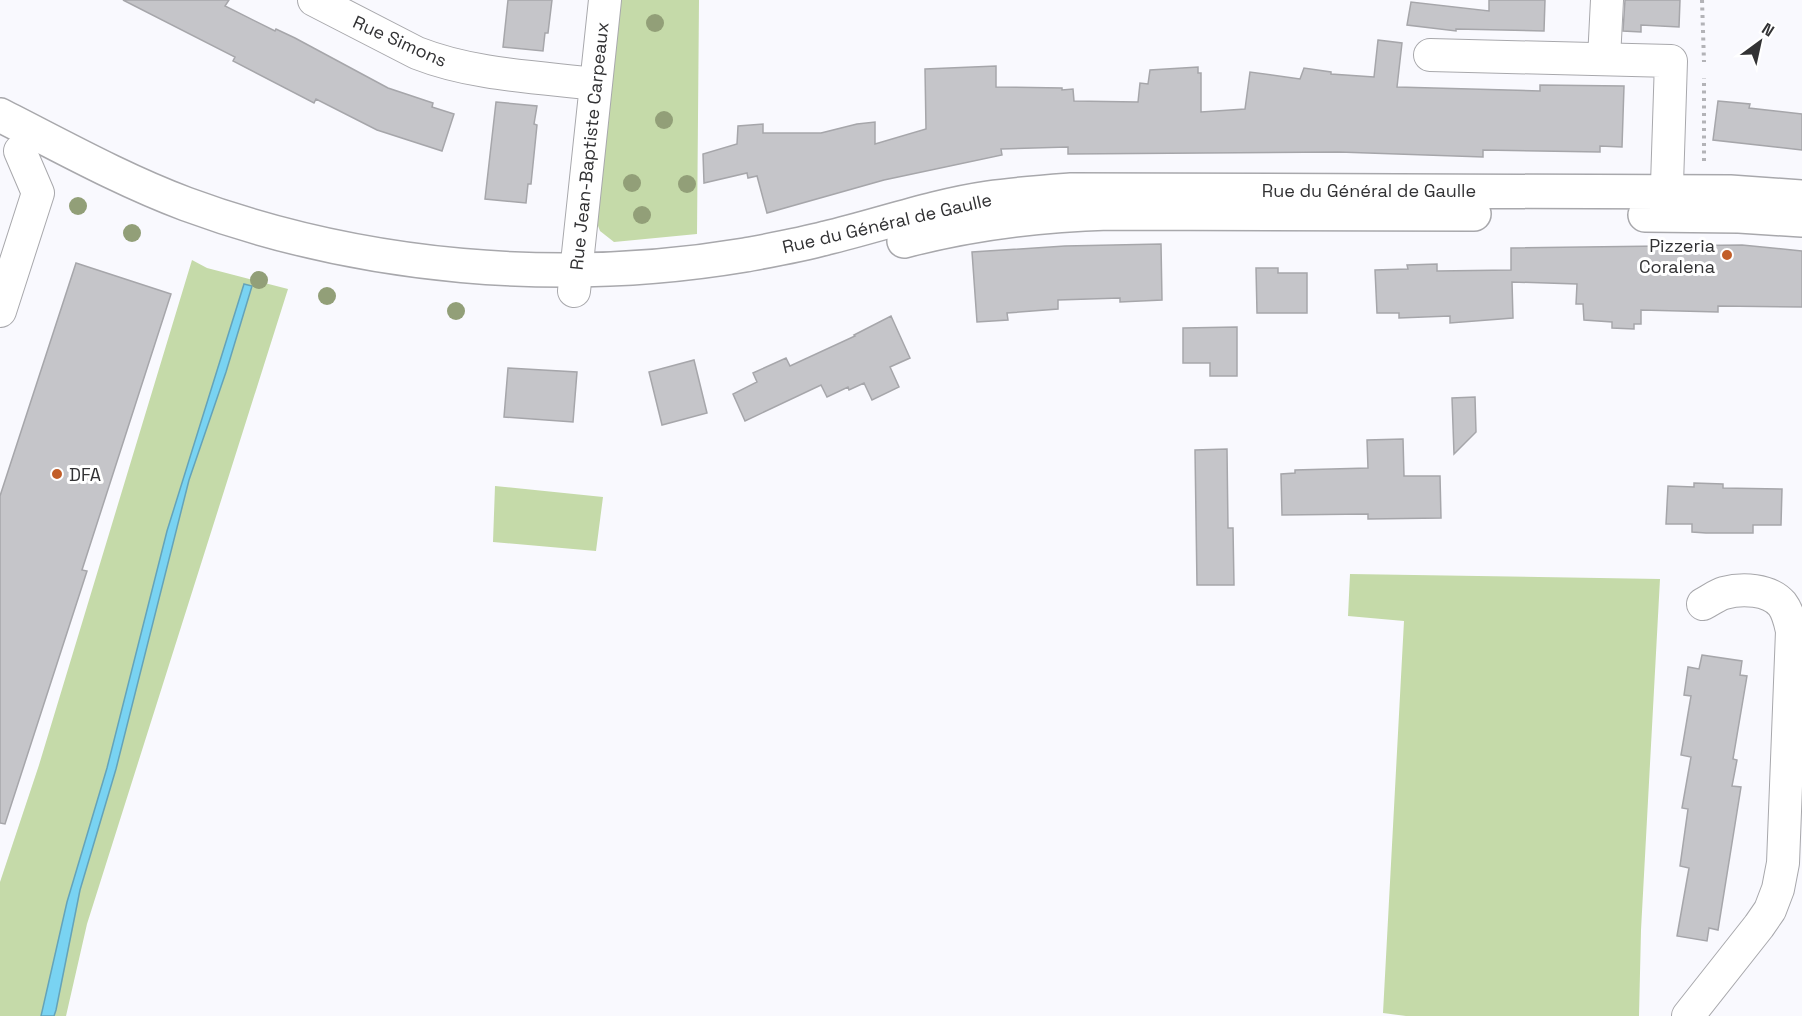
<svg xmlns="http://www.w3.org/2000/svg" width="1802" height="1016" font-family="'Space Grotesk',sans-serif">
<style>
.green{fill:#c5daa9}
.water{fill:#79d3f2;stroke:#64a3b9;stroke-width:1.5}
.building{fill:#c5c5c9;stroke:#a6a6aa;stroke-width:1.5}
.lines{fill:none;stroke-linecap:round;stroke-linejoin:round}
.minor-casing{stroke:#a8a8ac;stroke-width:34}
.major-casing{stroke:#a8a8ac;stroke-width:36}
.path{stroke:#b3b3b7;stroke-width:4;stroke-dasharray:3 4.5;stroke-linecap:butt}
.minor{stroke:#fff;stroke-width:32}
.major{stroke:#fff;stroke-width:33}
.tree{fill:#929f78}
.poi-dot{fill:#c25e29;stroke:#fff;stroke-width:2}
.labels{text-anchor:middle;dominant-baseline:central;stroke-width:6;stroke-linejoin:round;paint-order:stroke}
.street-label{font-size:18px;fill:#323234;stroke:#fff}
.poi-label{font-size:18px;fill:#323234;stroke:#fff;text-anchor:end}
</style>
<rect width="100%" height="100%" fill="#f9f9fe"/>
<path class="green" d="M619 0H699L697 234 614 242 600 231 595 218Z
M192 260 207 268 288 289 87 924 66 1016H0V882L39 765Z
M495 486 603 497 596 551 493 542Z
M1350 574 1660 579 1641 930 1639 1016H1406L1383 1013 1404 621 1348 616Z"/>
<path class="water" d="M244 284 252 286 226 372 189 480 116 769 80 890 56 1010 54 1016H41L67 902 107 768 167 531Z"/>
<path class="building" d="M123 0H229L225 6 275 31 276 29 295 38 388 88 433 103 432 107 454 114 442 151 377 130 316 99 314 103 233 61 235 57Z
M508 0H552L548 33H545L543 51 503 47Z
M1489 0H1545L1544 31 1456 29V31L1407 25 1411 2 1489 11Z
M1625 0H1680L1679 27 1641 25V32L1623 31Z
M1378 40 1402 43 1397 87 1540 91V85L1624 86 1622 147 1600 146V152L1483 150V157L1339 152 1068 154V147L1001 149 1002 155 884 180 767 213 757 176 748 178 747 173 704 183 703 154 737 144 738 126 763 124V133H821L857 124 875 122V144L926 129 925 69 996 66V87L1062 88V90L1073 89 1074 101 1138 102 1140 83 1148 84 1150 70 1198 67V73H1201V112L1245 109 1250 72 1300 79 1304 68 1331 72V74L1374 77Z
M1718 101 1750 104 1749 108 1802 114V150L1713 140Z
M496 102 537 106 534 124 537 125 531 184H528L526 203 485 199Z
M1161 244 1162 300 1120 302V298L1058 300V309L1007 313 1008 320 977 322 972 252 1065 246Z
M1742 245 1802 251V307L1718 306V312L1641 310V324H1634V329L1612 328V322L1584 320 1583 304H1576L1577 284 1512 282 1513 318 1450 323V316L1399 318V313H1377L1375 270 1408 269 1407 265 1437 264V271L1511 270V248Z
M76 263 171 294 82 570 87 571 5 824 0 823V496Z
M1256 268H1278V273H1307V313H1257Z
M891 316 910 358 890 367 899 387 872 400 864 383 849 390 848 387 827 397 821 385 745 421 733 394 757 382 753 373 786 358 790 366 855 336 854 335Z
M1237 327V376H1210V363H1183V328Z
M694 360 707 413 662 425 649 372Z
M508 368 577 372 573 422 504 417Z
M1475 397 1476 432 1454 454 1452 398Z
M1403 439 1404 476H1440L1441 518 1368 519V514L1282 515 1281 474 1295 473V470L1368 468 1367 440Z
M1227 449 1228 528H1233L1234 585H1197L1195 450Z
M1694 483 1723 484V488L1782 489 1781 525H1753V533H1706L1692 532V524H1666L1668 486 1694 487Z
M1702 655 1742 661 1740 675 1747 676 1733 759 1737 760 1732 786 1741 787 1718 930 1709 928 1707 941 1677 936 1689 868 1680 866 1688 809 1682 808 1691 757 1681 755 1691 696 1684 695 1688 667 1699 669Z"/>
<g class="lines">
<g class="minor-casing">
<path id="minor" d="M314 0 417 53C473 75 536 77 596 84
M1430 55 1671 61 1666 215
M1604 59 1607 0
M574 291 605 0
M0 311 38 193 20 151
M1688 1016 1759 926 1770 910 1778 889 1783 863 1792 631C1790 622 1788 612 1782 604 1769 589 1742 588 1724 593 1717 595 1709 601 1703 604"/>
</g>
<g class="major-casing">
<path id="major" d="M0 115C61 146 122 180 186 204 362 269 560 286 745 255 772 250 800 245 826 238 880 225 933 206 988 198 1016 194 1044 192 1071 190L1730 192 1802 197
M1645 215 1739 216 1802 220
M904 241C972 223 1039 215 1109 213L1474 214"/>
</g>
<path class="path" d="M1702 0 1704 62
M1704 161V78"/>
<use href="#minor" class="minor"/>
<use href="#major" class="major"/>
</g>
<g class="tree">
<circle cx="655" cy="23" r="9"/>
<circle cx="664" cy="120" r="9"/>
<circle cx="632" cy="183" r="9"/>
<circle cx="687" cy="184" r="9"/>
<circle cx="78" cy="206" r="9"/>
<circle cx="642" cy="215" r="9"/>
<circle cx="132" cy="233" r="9"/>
<circle cx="259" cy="280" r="9"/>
<circle cx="327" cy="296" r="9"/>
<circle cx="456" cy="311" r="9"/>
</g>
<g class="poi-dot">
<circle cx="1727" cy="255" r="6"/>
<circle cx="57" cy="474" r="6"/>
</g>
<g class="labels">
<g class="street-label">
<text transform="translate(400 41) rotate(24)">Rue Simons</text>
<text transform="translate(589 146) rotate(-84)">Rue Jean-Baptiste Carpeaux</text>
<text x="1369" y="190">Rue du Général de Gaulle</text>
<text transform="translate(887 223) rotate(-13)">Rue du Général de Gaulle</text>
</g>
<g class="poi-label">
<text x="1715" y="245">Pizzeria<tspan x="1715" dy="21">Coralena</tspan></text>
<text x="69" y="474" text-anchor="start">DFA</text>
</g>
</g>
<g transform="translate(1760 42) rotate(33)" stroke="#ffffff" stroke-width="4.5" paint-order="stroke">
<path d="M0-4.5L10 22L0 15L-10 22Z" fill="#323234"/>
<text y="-9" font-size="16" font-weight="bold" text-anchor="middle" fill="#323234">N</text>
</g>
</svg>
